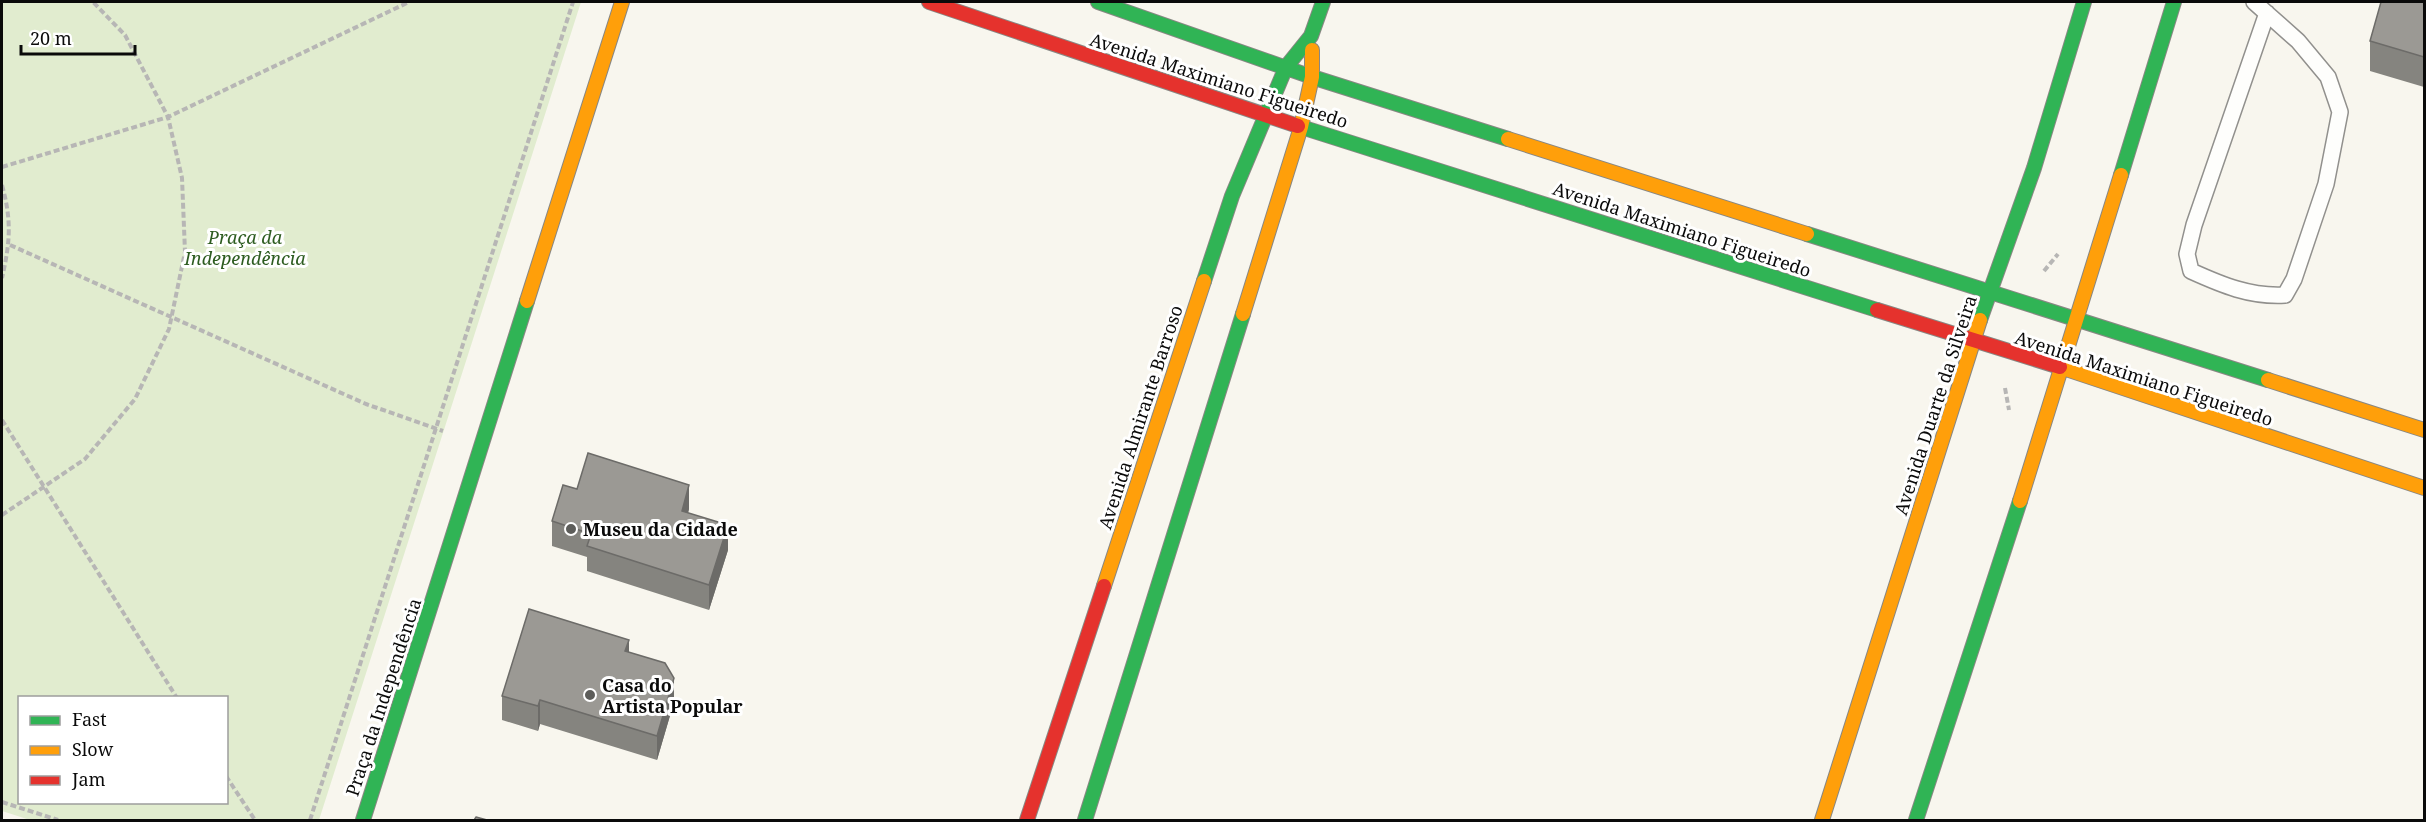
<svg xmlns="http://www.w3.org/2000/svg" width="2426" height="822" font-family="'Noto Serif',serif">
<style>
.green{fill:#e1eccf;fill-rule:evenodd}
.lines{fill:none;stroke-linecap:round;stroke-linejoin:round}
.lane-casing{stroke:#91908d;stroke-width:18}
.fast-casing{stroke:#888783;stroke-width:16}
.slow-casing{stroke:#888783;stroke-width:16}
.jam-casing{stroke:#888783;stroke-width:16}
.path{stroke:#b7b6b5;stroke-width:4;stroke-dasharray:6 3;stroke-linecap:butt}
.lane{stroke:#fefefc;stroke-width:15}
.fast{stroke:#30b455;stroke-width:14}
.slow{stroke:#ff9f0a;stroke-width:14}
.jam{stroke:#e5322d;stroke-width:14}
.wall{fill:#85847f}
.shaded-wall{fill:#6c6b68}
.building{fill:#9b9994;stroke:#6c6b68;stroke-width:1.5}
.poi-dot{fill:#5d5d5a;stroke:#fff;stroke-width:2}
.labels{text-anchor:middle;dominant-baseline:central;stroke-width:6;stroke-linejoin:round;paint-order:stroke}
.street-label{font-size:18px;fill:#0a0a0a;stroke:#fff}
.park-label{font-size:18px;font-style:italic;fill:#2d5c20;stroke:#fff}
.poi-label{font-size:18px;font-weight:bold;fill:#0a0a0a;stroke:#fff;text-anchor:start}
</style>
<rect width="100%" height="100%" fill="#f8f6ee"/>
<path class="green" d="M2 2H581L319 820H30L2 811ZM20 698H226V802H20Z"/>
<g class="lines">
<g class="lane-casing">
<path id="lane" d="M2254 2 2298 41 2328 77 2340 112 2326 184 2294 279 2285 295C2250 297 2222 285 2191 271L2187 254 2194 225 2267 13"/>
</g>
<g class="fast-casing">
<path id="fast" d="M1098 2 1312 77 1508 139
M1298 126 1877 310
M2121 175 2174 2
M1807 234 2268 380
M1204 281 1232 196 1286 67 1311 36 1323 2
M1980 320 2034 168 2084 2
M363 820 527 301
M1085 820 1243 314
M1916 820 2020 501"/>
</g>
<g class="slow-casing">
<path id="slow" d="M1508 139 1807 234
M527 301 622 2
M1243 314 1301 127 1312 77V50
M2060 367 2424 488
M2268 380 2424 430
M2020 501 2121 175
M1104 586 1204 281
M1822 820 1980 320"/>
</g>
<g class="jam-casing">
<path id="jam" d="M929 2 1298 126
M1877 310 2060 367
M1027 820 1104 586"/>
</g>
<path class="path" d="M2 167 168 117 409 2
M2 185C12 221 10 243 2 278
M10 245 366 404 443 431
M2044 271 2058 254
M2005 388 2009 410
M2 420 177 698
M2 515 85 459 135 399 169 329 185 252 182 178 168 117 125 35 93 2
M226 776 255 820
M2 802 58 820
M310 820 573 2"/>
<use href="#lane" class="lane"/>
<use href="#fast" class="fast"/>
<use href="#slow" class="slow"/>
<use href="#jam" class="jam"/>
</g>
<path class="wall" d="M2424 2V87L2370 71V41Z
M577 489 689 509 688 513 728 550 709 610 587 571V557L552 546V521Z
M629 652 674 702 657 760 540 724 538 731 502 720V696Z"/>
<path class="shaded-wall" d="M689 485V509L682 535V511Z
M728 525V550L709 610V585Z
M629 640V664L625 651Z
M674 678V702L657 760V736Z
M540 700V724L538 731V706Z"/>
<path class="building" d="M2381 2H2424V57L2370 41Z
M588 453 689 485 682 511 728 525 709 585 587 546 591 534 552 521 563 485 577 489Z
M529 609 629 640 625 651 665 663 674 678 657 736 540 700 538 706 502 696Z
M476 817 487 820H474Z"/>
<g class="poi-dot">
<circle cx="571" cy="529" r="6"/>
<circle cx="590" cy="695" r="6"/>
</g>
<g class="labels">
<g class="street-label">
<text transform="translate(1219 80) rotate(18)">Avenida Maximiano Figueiredo</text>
<text transform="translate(1682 229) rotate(18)">Avenida Maximiano Figueiredo</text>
<text transform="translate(2144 378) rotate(18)">Avenida Maximiano Figueiredo</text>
<text transform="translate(1935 405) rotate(-72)">Avenida Duarte da Silveira</text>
<text transform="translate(1140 417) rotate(-72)">Avenida Almirante Barroso</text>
<text transform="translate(383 697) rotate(-72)">Praça da Independência</text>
</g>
<g class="park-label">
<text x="245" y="237">Praça da<tspan x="245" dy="21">Independência</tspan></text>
</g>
<g class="poi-label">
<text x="583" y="529">Museu da Cidade</text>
<text x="602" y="685">Casa do<tspan x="602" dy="21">Artista Popular</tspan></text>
</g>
</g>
<rect width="2426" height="822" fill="none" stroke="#0a0a0a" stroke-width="6"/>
<rect x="18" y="696" width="210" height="108" fill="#ffffff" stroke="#9d9d9d" stroke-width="1.5"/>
<rect x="30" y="716" width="30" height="9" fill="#30b455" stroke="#9d9d9d" stroke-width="1.5"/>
<text x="72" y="726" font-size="18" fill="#0a0a0a">Fast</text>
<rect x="30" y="746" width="30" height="9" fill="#ff9f0a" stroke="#9d9d9d" stroke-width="1.5"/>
<text x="72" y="756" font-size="18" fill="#0a0a0a">Slow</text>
<rect x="30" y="776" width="30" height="9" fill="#e5322d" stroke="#9d9d9d" stroke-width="1.5"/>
<text x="72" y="786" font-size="18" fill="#0a0a0a">Jam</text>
<path d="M21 45v9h114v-9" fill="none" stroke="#0a0a0a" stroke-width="3"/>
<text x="30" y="45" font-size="18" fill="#0a0a0a" stroke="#ffffff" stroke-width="4.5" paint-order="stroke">20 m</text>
</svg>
